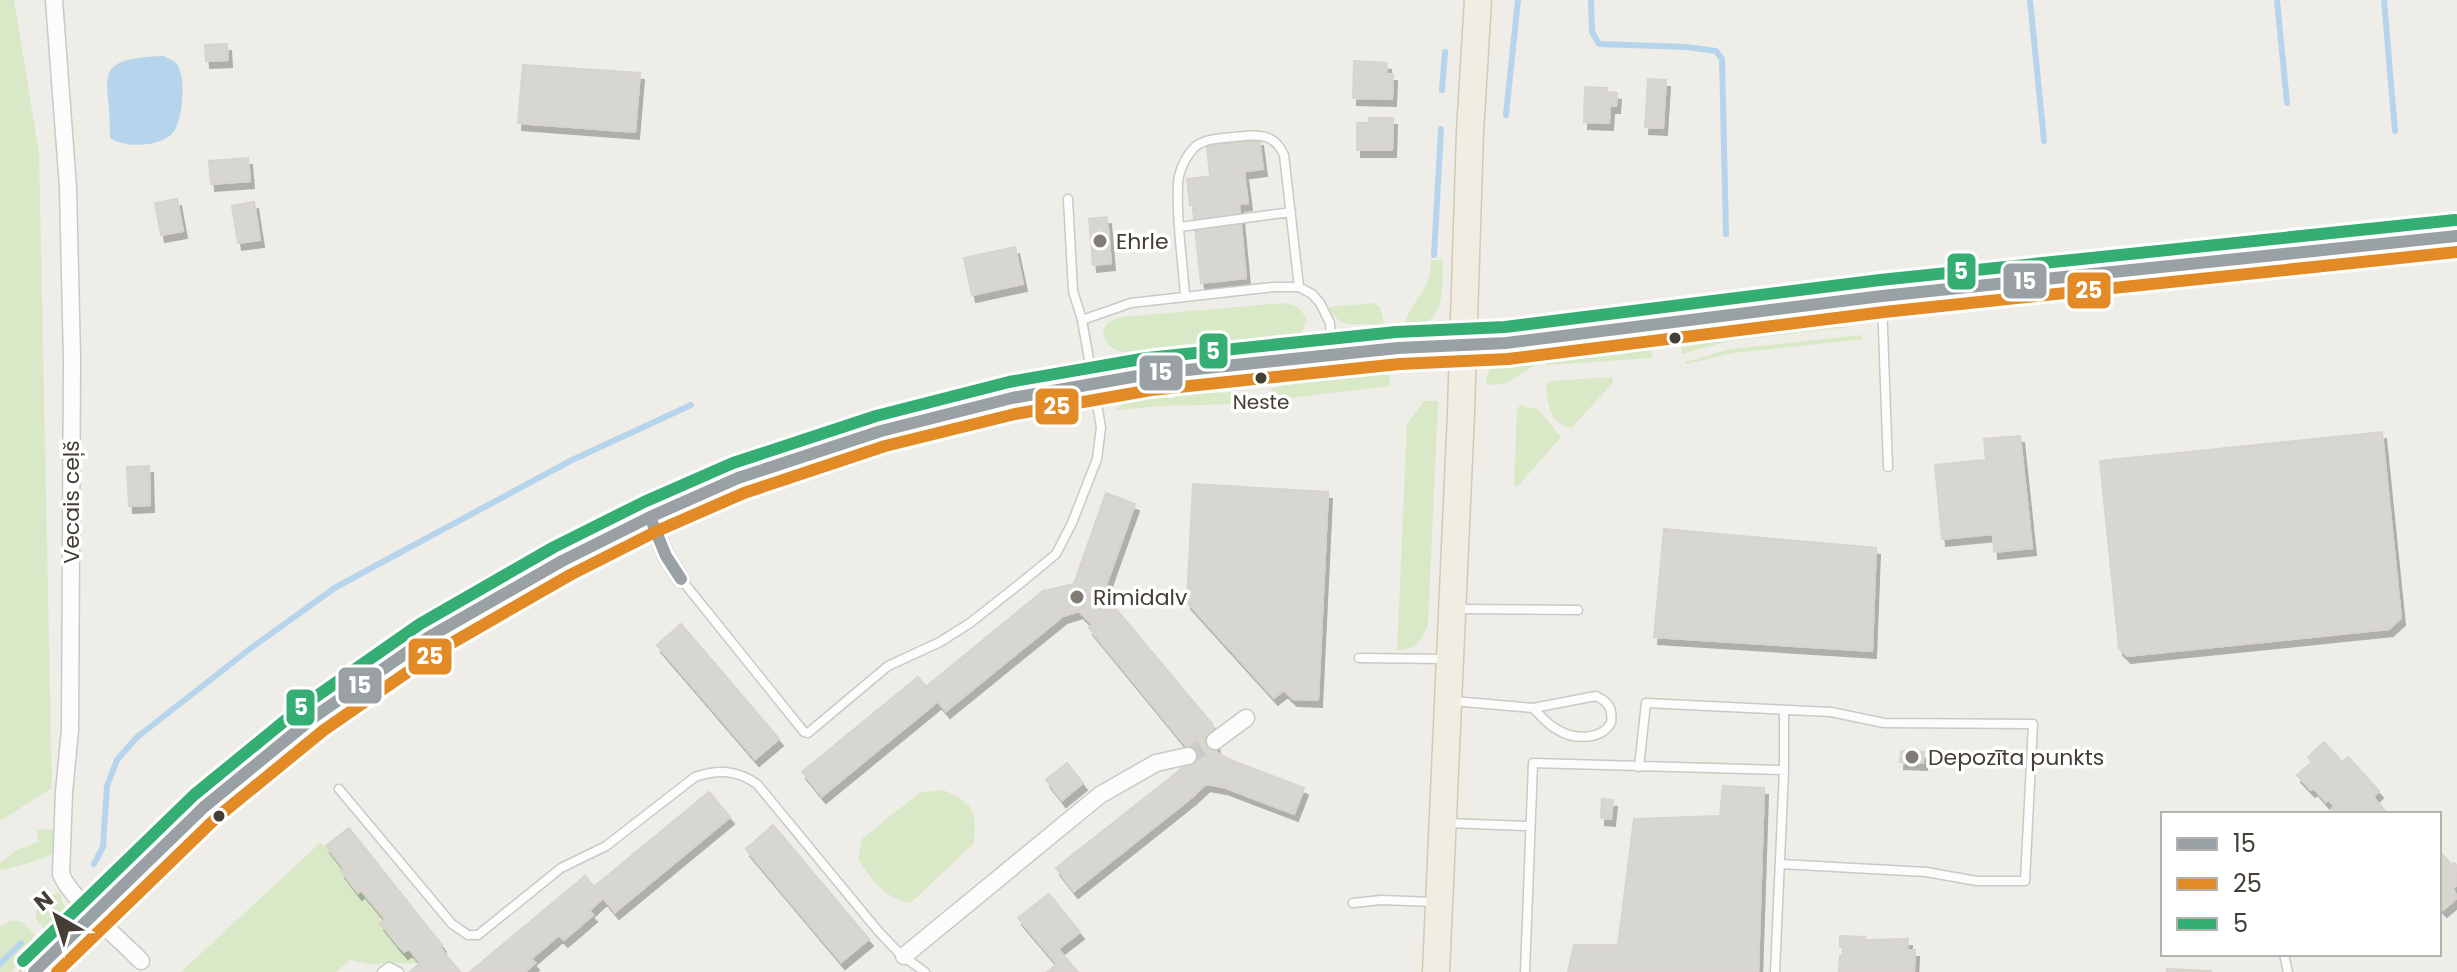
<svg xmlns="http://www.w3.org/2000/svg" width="2457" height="972" font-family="Poppins,sans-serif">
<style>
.green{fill:#d9e9c7}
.water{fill:#b7d4ed}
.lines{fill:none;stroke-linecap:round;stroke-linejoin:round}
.stream{stroke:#b7d4ed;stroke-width:6}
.building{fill:#d8d6d0;stroke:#d6d4cd;stroke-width:2;filter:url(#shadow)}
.minor-tunnel{stroke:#cccac4;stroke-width:16;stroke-dasharray:16 8;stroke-linecap:butt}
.service-casing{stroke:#cbc9c3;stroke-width:11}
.minor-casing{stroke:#cbc9c3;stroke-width:19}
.primary-casing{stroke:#d1cab5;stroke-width:29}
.service{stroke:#fcfcfc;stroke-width:8}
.minor{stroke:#fcfcfc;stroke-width:16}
.primary{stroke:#f1ede2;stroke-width:26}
.bus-1-casing{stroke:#fff;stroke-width:18}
.bus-2-casing{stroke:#fff;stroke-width:18}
.bus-3-casing{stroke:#fff;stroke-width:18}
.bus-1{stroke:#99a1a4;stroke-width:12}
.bus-2{stroke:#e28a26;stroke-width:12}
.bus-3{stroke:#35ae73;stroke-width:12}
.poi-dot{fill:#807b73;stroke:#fff;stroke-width:3}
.bus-dot{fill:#443e34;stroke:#fff;stroke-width:3}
.labels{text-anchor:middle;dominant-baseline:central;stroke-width:7;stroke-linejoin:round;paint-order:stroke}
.bus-label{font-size:20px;fill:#443e34;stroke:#fff}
.poi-label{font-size:22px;fill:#443e34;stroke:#fff;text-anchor:start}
.street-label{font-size:22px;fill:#443e34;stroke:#fff}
.line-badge{stroke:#fff;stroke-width:3}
.badge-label{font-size:22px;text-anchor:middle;font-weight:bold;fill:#fff}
</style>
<defs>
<filter id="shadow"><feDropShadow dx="4" dy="7" stdDeviation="0" flood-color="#0004"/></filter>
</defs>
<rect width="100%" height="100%" fill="#eeede8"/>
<path class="green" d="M0 0H14L39 153 52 788 0 821Z
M1431 260H1443C1442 293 1447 326 1404 328 1409 300 1432 293 1431 260Z
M1285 303 1298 307 1307 319 1301 335C1266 354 1245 340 1209 342 1180 344 1151 350 1121 352 1109 347 1104 343 1103 330L1108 322 1122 317Z
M1373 303 1380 307 1385 328C1362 318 1346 334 1330 311V307Z
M1749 326 1849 327 1729 341 1682 354 1681 341Z
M1860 335 1863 339 1733 353 1686 364 1685 362 1731 349Z
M1574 345H1650L1652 358 1547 365 1542 347Z
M1533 348 1534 366 1505 384 1486 385C1487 356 1510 353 1533 348Z
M1389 365 1390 386 1272 400 1270 389 1320 375Z
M1612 377 1613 383 1571 428C1550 424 1547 403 1546 385L1550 381Z
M1240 392 1241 404 1160 406 1116 410 1125 399 1168 394 1169 398 1172 399 1175 394Z
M1424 401H1438L1428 625C1422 641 1415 650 1397 650L1407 424Z
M1520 405 1539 410 1561 437 1517 487 1514 485 1517 409Z
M943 790C974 803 977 811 974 843L916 898 909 903C884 898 871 879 858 859L862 839 869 833 919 793Z
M36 829 55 830 53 853C46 859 11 868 0 870V863L17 850 39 842Z
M321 842 344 869 341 872 358 892 361 890 385 919 381 924 404 952 409 949 420 963 368 964 350 960 336 972H181Z
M59 892 66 910 64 918 48 933 35 918 38 903Z
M11 920 22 922 41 941 11 972H0V927Z"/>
<path class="water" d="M163 56C167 58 171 59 175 62 187 73 183 116 175 130 165 147 126 149 110 138 112 78 86 59 163 56Z"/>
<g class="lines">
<path class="stream" d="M1591 0 1592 32 1599 44 1686 47 1716 51 1722 59 1726 234
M2030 0 2044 141
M2277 0 2287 103
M2384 0 2395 131
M1442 90 1445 52
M1506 115 1518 0
M1434 255 1441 129
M94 864 103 847 107 786 117 760 136 738 251 648 336 587 570 461 691 405
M0 964 21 943"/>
</g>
<path class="building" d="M227 44 228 60 206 61 205 45Z
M1354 61 1387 63 1386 74H1393L1392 99 1353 98Z
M523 65 640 73 635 132 518 123Z
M1648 79 1666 80 1663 128 1645 127Z
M1585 87 1607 88V92L1617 93 1616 106H1610L1609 123 1584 122Z
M1369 118H1393L1392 150H1357V123H1369Z
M1259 139 1263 169 1210 176 1207 146Z
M248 158 250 181 211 184 209 161Z
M1244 172 1248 203 1193 209V205H1190L1187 179Z
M177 199 183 231 161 235 155 203Z
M254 202 260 240 238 243 232 206Z
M1239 204 1246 278 1201 283 1193 209Z
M1107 217 1111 263 1093 265 1089 219Z
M1015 247 1023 284 972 295 964 258Z
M2382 432 2401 618 2389 629 2127 656 2119 648 2100 461Z
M2020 436 2032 548 1994 552 1993 534 1942 539 1935 465 1986 460 1984 439Z
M149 466 150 505 129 506 127 467Z
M1193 484 1328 492 1318 700 1293 699 1284 690 1274 698 1187 602Z
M1106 493 1135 504 1110 574 1081 564Z
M1664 529 1876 548 1872 651 1654 637Z
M1081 564 1110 574 1103 593 1115 608 1093 625 1079 611 1063 616 1043 591 1074 584Z
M1043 591 1063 616 946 711 926 687Z
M1115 608 1212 724 1186 746 1089 628Z
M681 624 779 739 755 759 657 645Z
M918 677 938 701 822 796 802 772Z
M1212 724 1217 753 1233 761 1223 787 1206 784 1192 797 1174 775 1189 762 1186 746Z
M2324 742 2342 762 2348 757 2379 791 2373 797 2388 814H2336L2332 809 2334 806 2329 800 2326 802 2314 788 2311 790 2297 775 2312 762 2308 757Z
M1901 751 1924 752 1923 763 1900 762Z
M1233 761 1304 788 1294 814 1223 787Z
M1067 763 1083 783 1062 800 1046 780Z
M1174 775 1192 797 1074 891 1056 868Z
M1723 786 1764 788 1758 972H1568L1574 945H1618L1634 819 1720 816Z
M709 792 730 817 615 912 594 887Z
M1602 799 1613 800 1611 819 1601 818Z
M773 825 869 939 841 962 746 849Z
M349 828 442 945 420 963 409 949 404 952 397 944 380 923 385 919 361 890 358 893 341 871 344 869 326 846Z
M2439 851 2452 865 2454 863 2457 866V885L2453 888 2457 898 2443 910 2439 906Z
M585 876 603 898 589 911 593 915 564 940 559 935 531 959 535 963 525 972H470Z
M1049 894 1080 932 1058 949 1078 972H1047L1057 964 1018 918Z
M1840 936 1865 937 1864 940 1908 939 1907 950H1915L1914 972H1839L1840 956H1843V947H1840Z
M440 947 460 972H410L420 963Z
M2167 969 2211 971V972H2167Z"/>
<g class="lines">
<path class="minor-tunnel" d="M1188 756 1215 741"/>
<g class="service-casing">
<path id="service" d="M1180 227 1291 212
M1185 297C1183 261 1176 222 1178 185 1178 172 1186 155 1196 146 1208 137 1230 138 1244 136 1264 134 1276 137 1284 155L1299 287
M1882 301 1888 467
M1082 320 1131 303 1273 287H1299L1312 294 1320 303 1330 323 1332 353
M681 579 804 732 808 733 888 666 940 642 970 623 1022 582 1056 554 1072 523 1097 459 1101 427 1082 320 1073 291 1068 199
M1457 609 1578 610
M1359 658 1446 659
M1453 701 1533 708C1541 716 1548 725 1558 730 1574 740 1601 740 1611 723 1613 709 1609 702 1596 696L1533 708
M1639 767 1646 703 1831 712 1884 723 2033 724 2025 881H1977L1926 872 1781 864
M1784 770V710
M339 789 452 924 468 935H478L561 868 606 846 695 777C718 769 737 770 757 784L879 932 900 954 925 972
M1448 823 1529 826
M1353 903 1381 900 1434 902
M2284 954 2288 972
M382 972 389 967 399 972
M1525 972 1533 763 1784 770 1775 972"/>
</g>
<g class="minor-casing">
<path id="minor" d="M54 0 68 187 72 359 70 730 64 792 61 874C71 899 120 939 141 961
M650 517 666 556 681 579
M1215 741 1246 718
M904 956 1100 795 1156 763 1188 756"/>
</g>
<g class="primary-casing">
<path id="primary" d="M34 972 204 807 314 717 429 637 562 561 650 517 738 478 881 431 1012 398 1149 374 1398 348 1506 343 1882 296 2457 236
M1436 972 1461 413 1470 132 1478 0"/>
</g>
<use href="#service" class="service"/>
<use href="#minor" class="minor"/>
<use href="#primary" class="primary"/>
<g class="bus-1-casing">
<path id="bus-1" d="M650 517 666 556 681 579
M34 972 204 807 314 717 429 637 562 561 650 517 738 478 881 431 1012 398 1149 374 1398 348 1506 343 1882 296 2457 236"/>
</g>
<g class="bus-2-casing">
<path id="bus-2" d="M57 972 215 819 324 730 438 651 570 575 657 531 744 493 885 446 1015 414 1151 390 1399 364 1508 359 1884 312 2457 252"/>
</g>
<g class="bus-3-casing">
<path id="bus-3" d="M23 961 194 795 304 705 420 624 554 547 644 502 733 463 876 416 1009 382 1147 358 1396 332 1505 327 1880 280 2455 220"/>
</g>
<use href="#bus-1" class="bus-1"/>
<use href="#bus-2" class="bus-2"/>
<use href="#bus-3" class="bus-3"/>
</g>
<g class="poi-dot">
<circle cx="1100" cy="241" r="8"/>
<circle cx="1077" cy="597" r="8"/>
<circle cx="1912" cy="757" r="8"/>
</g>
<g class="bus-dot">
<circle cx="1675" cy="338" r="7"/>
<circle cx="1261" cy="378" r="7"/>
<circle cx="219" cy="816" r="7"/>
</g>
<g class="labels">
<g class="bus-label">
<text x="1261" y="402">Neste</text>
</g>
<g class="poi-label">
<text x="1116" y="241">Ehrle</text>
<text x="1093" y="597">Rimidalv</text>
<text x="1928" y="757">Depozīta punkts</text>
</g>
<g class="street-label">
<text transform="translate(71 502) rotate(-90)">Vecais ceļš</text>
</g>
</g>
<g class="line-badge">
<rect x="1946" y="252" width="31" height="39" rx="8" fill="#35ae73"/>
<rect x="2002" y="262" width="46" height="38" rx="8" fill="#99a1a4"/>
<rect x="2066" y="271" width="46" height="39" rx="8" fill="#e28a26"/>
<rect x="1198" y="332" width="31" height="38" rx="8" fill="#35ae73"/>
<rect x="1138" y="354" width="46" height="38" rx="8" fill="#99a1a4"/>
<rect x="1034" y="387" width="46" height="39" rx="8" fill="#e28a26"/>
<rect x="407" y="637" width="46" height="39" rx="8" fill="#e28a26"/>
<rect x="337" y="666" width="46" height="39" rx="8" fill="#99a1a4"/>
<rect x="285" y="688" width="31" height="39" rx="8" fill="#35ae73"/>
</g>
<g class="badge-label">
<text x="1961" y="279">5</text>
<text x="2025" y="289">15</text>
<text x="2089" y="298">25</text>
<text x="1213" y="359">5</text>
<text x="1161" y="380">15</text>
<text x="1057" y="414">25</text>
<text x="430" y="664">25</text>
<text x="360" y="693">15</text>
<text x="301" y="715">5</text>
</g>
<rect x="2161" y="812" width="280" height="144" fill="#ffffff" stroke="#b4b2ae" stroke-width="2"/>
<rect x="2177" y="838" width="40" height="12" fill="#99a1a4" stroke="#b4b2ae" stroke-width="2"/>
<text x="2233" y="852" font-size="24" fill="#443e34">15</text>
<rect x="2177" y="878" width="40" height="12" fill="#e28a26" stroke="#b4b2ae" stroke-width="2"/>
<text x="2233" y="892" font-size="24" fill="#443e34">25</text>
<rect x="2177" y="918" width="40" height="12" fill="#35ae73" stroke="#b4b2ae" stroke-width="2"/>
<text x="2233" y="932" font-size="24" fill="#443e34">5</text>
<g transform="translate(56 916) rotate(321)" stroke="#ffffff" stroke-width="6" paint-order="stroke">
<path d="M0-6L14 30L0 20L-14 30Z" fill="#443e34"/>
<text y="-12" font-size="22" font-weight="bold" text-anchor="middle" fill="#443e34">N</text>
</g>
</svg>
